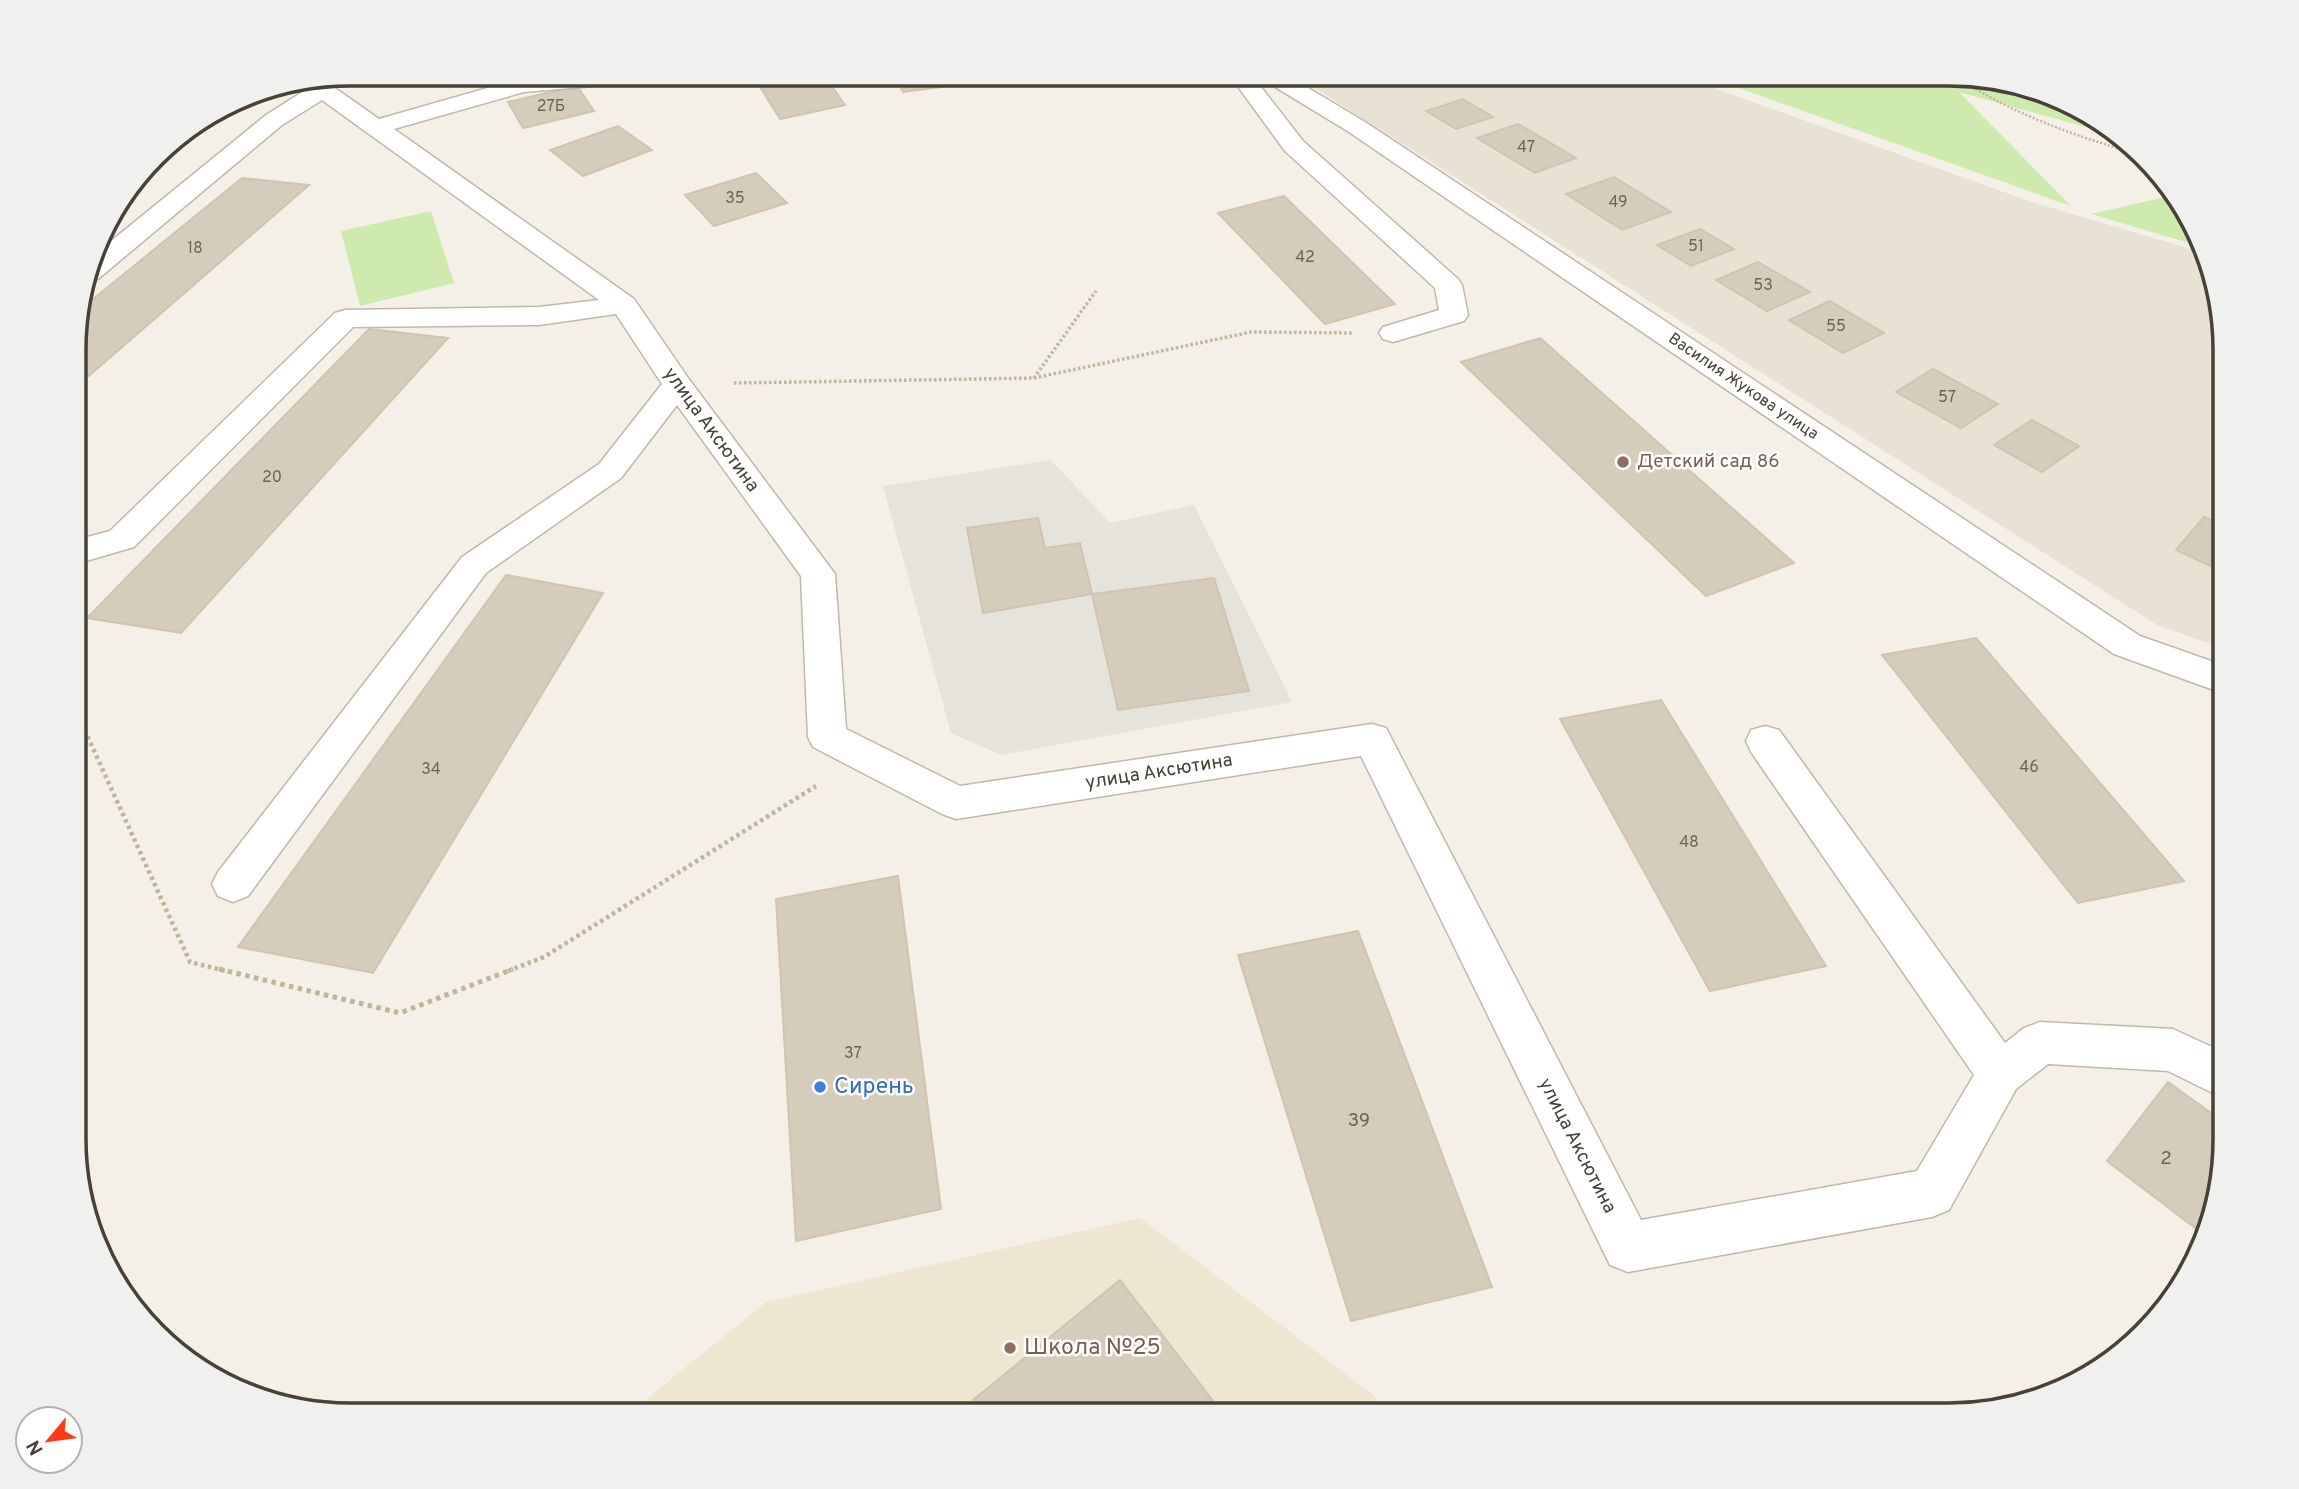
<svg xmlns="http://www.w3.org/2000/svg" width="2299" height="1489" font-family="Overpass,sans-serif">
<style>
.residential{fill:#e8e2d5}
.industrial{fill:#e6e2dc}
.education{fill:#eee6d0}
.green{fill:#ceeaae}
.building{fill:#d6ccbc;stroke:#d1c4af;stroke-width:2}
.lines{fill:none;stroke-linecap:round;stroke-linejoin:round}
.minor-casing{stroke:#c0b8a9;stroke-width:3}
.path-far3{stroke:#c2b49a;stroke-width:2.5;stroke-dasharray:2 2;stroke-linecap:butt}
.path-far2{stroke:#c2b49a;stroke-width:3.5;stroke-dasharray:2.5 2.5;stroke-linecap:butt}
.path-far1{stroke:#c2b49a;stroke-width:4.5;stroke-dasharray:3.5 3.5;stroke-linecap:butt}
.path{stroke:#c2b49a;stroke-width:5;stroke-dasharray:4.5 4.5;stroke-linecap:butt}
.minor{fill:#fff;fill-rule:evenodd}
.education-dot{fill:#8d6e63;stroke:#fff;stroke-width:2.5}
.shop-dot{fill:#3f7fe0;stroke:#fff;stroke-width:2.5}
.labels{text-anchor:middle;dominant-baseline:central;stroke-width:5;stroke-linejoin:round;paint-order:stroke}
.number-label{font-size:16px;fill:#6b6458}
.far-street-label{font-size:16px;fill:#474136;stroke:#fff}
.street-label{font-size:19px;fill:#474136;stroke:#fff}
.education-label{font-size:19px;fill:#785e54;stroke:#fff;text-anchor:start}
.near-number-label{font-size:19px;fill:#6b6458}
.near-shop-label{font-size:23px;fill:#366cbe;stroke:#fff;text-anchor:start}
.near-education-label{font-size:23px;fill:#785e54;stroke:#fff;text-anchor:start}
.rim{fill:none;stroke:#474136;stroke-width:3.5}
</style>
<rect width="100%" height="100%" fill="#f4f0e7"/>
<path class="residential" d="M1293 74H1675L2029 201 2201 252 2225 332V649L2157 625Z"/>
<path class="industrial" d="M1051 460 1110 523 1194 505 1292 702 1001 755 951 733 883 486Z"/>
<path class="education" d="M1140 1218 1372 1394 1390 1415H627L766 1302Z"/>
<path class="green" d="M1699 74H1950L2038 88 2103 120 2118 136 1959 92 2071 206Z
M2165 197C2190 204 2192 223 2199 246L2091 214Z
M431 211 454 283 360 306 341 231Z"/>
<path class="building" d="M817 74H823L845 105 780 119 759 85Z
M894 74H944L950 86 903 92Z
M577 86 594 111 523 128 508 102Z
M1463 99 1493 117 1456 129 1426 111Z
M1518 124 1576 158 1535 173 1477 138Z
M618 126 652 150 583 176 550 150Z
M756 173 787 203 714 226 685 195Z
M1614 177 1671 212 1622 230 1566 194Z
M242 178 309 185 76 387V313Z
M1284 196 1395 304 1325 324 1218 213Z
M1700 229 1734 249 1691 266 1657 245Z
M1758 262 1810 292 1767 311 1716 280Z
M1830 301 1884 333 1843 353 1789 320Z
M369 329 448 338 181 633 87 618Z
M1540 338 1794 563 1706 596 1461 362Z
M1933 369 1998 404 1961 428 1896 392Z
M2032 420 2079 446 2042 472 1994 445Z
M2204 517 2225 526V573L2176 550Z
M1038 518 1045 548 1080 543 1092 594 983 613 967 528Z
M506 575 603 593 373 973 238 947Z
M1214 578 1249 691 1118 710 1092 594Z
M1976 638 2184 881 2078 903 1882 655Z
M1661 700 1826 966 1710 991 1560 719Z
M898 876 941 1209 796 1241 776 899Z
M1358 931 1492 1287 1351 1321 1238 955Z
M2168 1082 2225 1123V1157L2211 1228 2207 1237 2107 1161Z
M1120 1280 1224 1415H983L973 1400Z"/>
<g class="lines">
<g class="minor-casing">
<path id="minor" d="M577 74H663L660 79 652 81 524 92 394 129 634 299 688 378 835 574 846 729 960 786 1372 724 1386 728 1641 1220 1917 1171 1974 1075 1751 752 1746 741 1751 730 1765 726 1779 730 2005 1043 2024 1028 2040 1022 2173 1029 2225 1053V1099L2168 1071 2048 1064 2016 1089 1949 1210 1932 1217 1628 1272 1610 1265 1361 756 956 819 942 814 813 747 808 737 801 576 677 405 621 478 486 573 248 896 233 902 218 896 212 884 218 872 462 557 599 464 662 384 616 314 539 325 353 327 134 547 76 564V540L110 531 335 313 345 310 539 307 599 300 322 100 282 125 98 279 86 281 94 255 266 115 307 89 300 83 322 79 379 119 522 78Z
M1233 74H1255L1261 87 1303 141 1458 279 1462 285 1468 315 1464 321 1393 342 1383 339 1379 333 1383 327 1439 310 1435 288 1285 151 1239 88Z
M1259 74H1285L1365 122 2140 636 2225 666V694L2114 654 1349 132 1262 79Z"/>
</g>
<path class="path-far3" d="M1952 74C2008 112 2069 134 2134 153"/>
<path class="path-far2" d="M1034 378 1096 291
M734 383 1034 378 1251 332 1354 333"/>
<path class="path-far1" d="M76 711 190 962 226 971
M508 971 544 957 816 786"/>
<path class="path" d="M219 969 400 1013 513 969"/>
<use href="#minor" class="minor"/>
</g>
<g class="education-dot">
<circle cx="1623" cy="462" r="7"/>
<circle cx="1010" cy="1348" r="7"/>
</g>
<circle class="shop-dot" cx="820" cy="1087" r="7"/>
<g class="labels">
<g class="number-label">
<text x="551" y="107">27Б</text>
<text x="1526" y="148">47</text>
<text x="735" y="199">35</text>
<text x="1618" y="203">49</text>
<text x="1696" y="247">51</text>
<text x="195" y="249">18</text>
<text x="1305" y="258">42</text>
<text x="1763" y="286">53</text>
<text x="1836" y="327">55</text>
<text x="1947" y="398">57</text>
<text x="272" y="478">20</text>
<text x="2029" y="768">46</text>
<text x="431" y="770">34</text>
<text x="1689" y="843">48</text>
<text x="853" y="1054">37</text>
</g>
<g class="far-street-label">
<text transform="translate(1743 387) rotate(34)">Василия Жукова улица</text>
</g>
<g class="street-label">
<text transform="translate(711 430) rotate(54)">улица Аксютина</text>
<text transform="translate(1159 772) rotate(-9)">улица Аксютина</text>
<text transform="translate(1577 1146) rotate(63)">улица Аксютина</text>
</g>
<g class="education-label">
<text x="1637" y="462">Детский сад 86</text>
</g>
<g class="near-number-label">
<text x="1359" y="1121">39</text>
<text x="2166" y="1159">2</text>
</g>
<g class="near-shop-label">
<text x="834" y="1087">Сирень</text>
</g>
<g class="near-education-label">
<text x="1024" y="1348">Школа №25</text>
</g>
</g>
<path d="M0 0H2299V1489H0ZM350 86H1949A264 264 0 0 1 2213 350V1139A264 264 0 0 1 1949 1403H350A264 264 0 0 1 86 1139V350A264 264 0 0 1 350 86Z" fill="#f0f0ef" fill-rule="evenodd"/>
<path class="rim" d="M350 86H1949A264 264 0 0 1 2213 350V1139A264 264 0 0 1 1949 1403H350A264 264 0 0 1 86 1139V350A264 264 0 0 1 350 86Z"/>
<g transform="translate(49 1440) rotate(241)"><circle r="33" fill="#ffffff" stroke="#b5b3af" stroke-width="2"/>
<path d="M0-5L12 26L0 18L-12 26Z" fill="#ff3913"/>
<text y="-10" font-size="19" font-weight="bold" text-anchor="middle" fill="#474136">N</text>
</g>
</svg>
